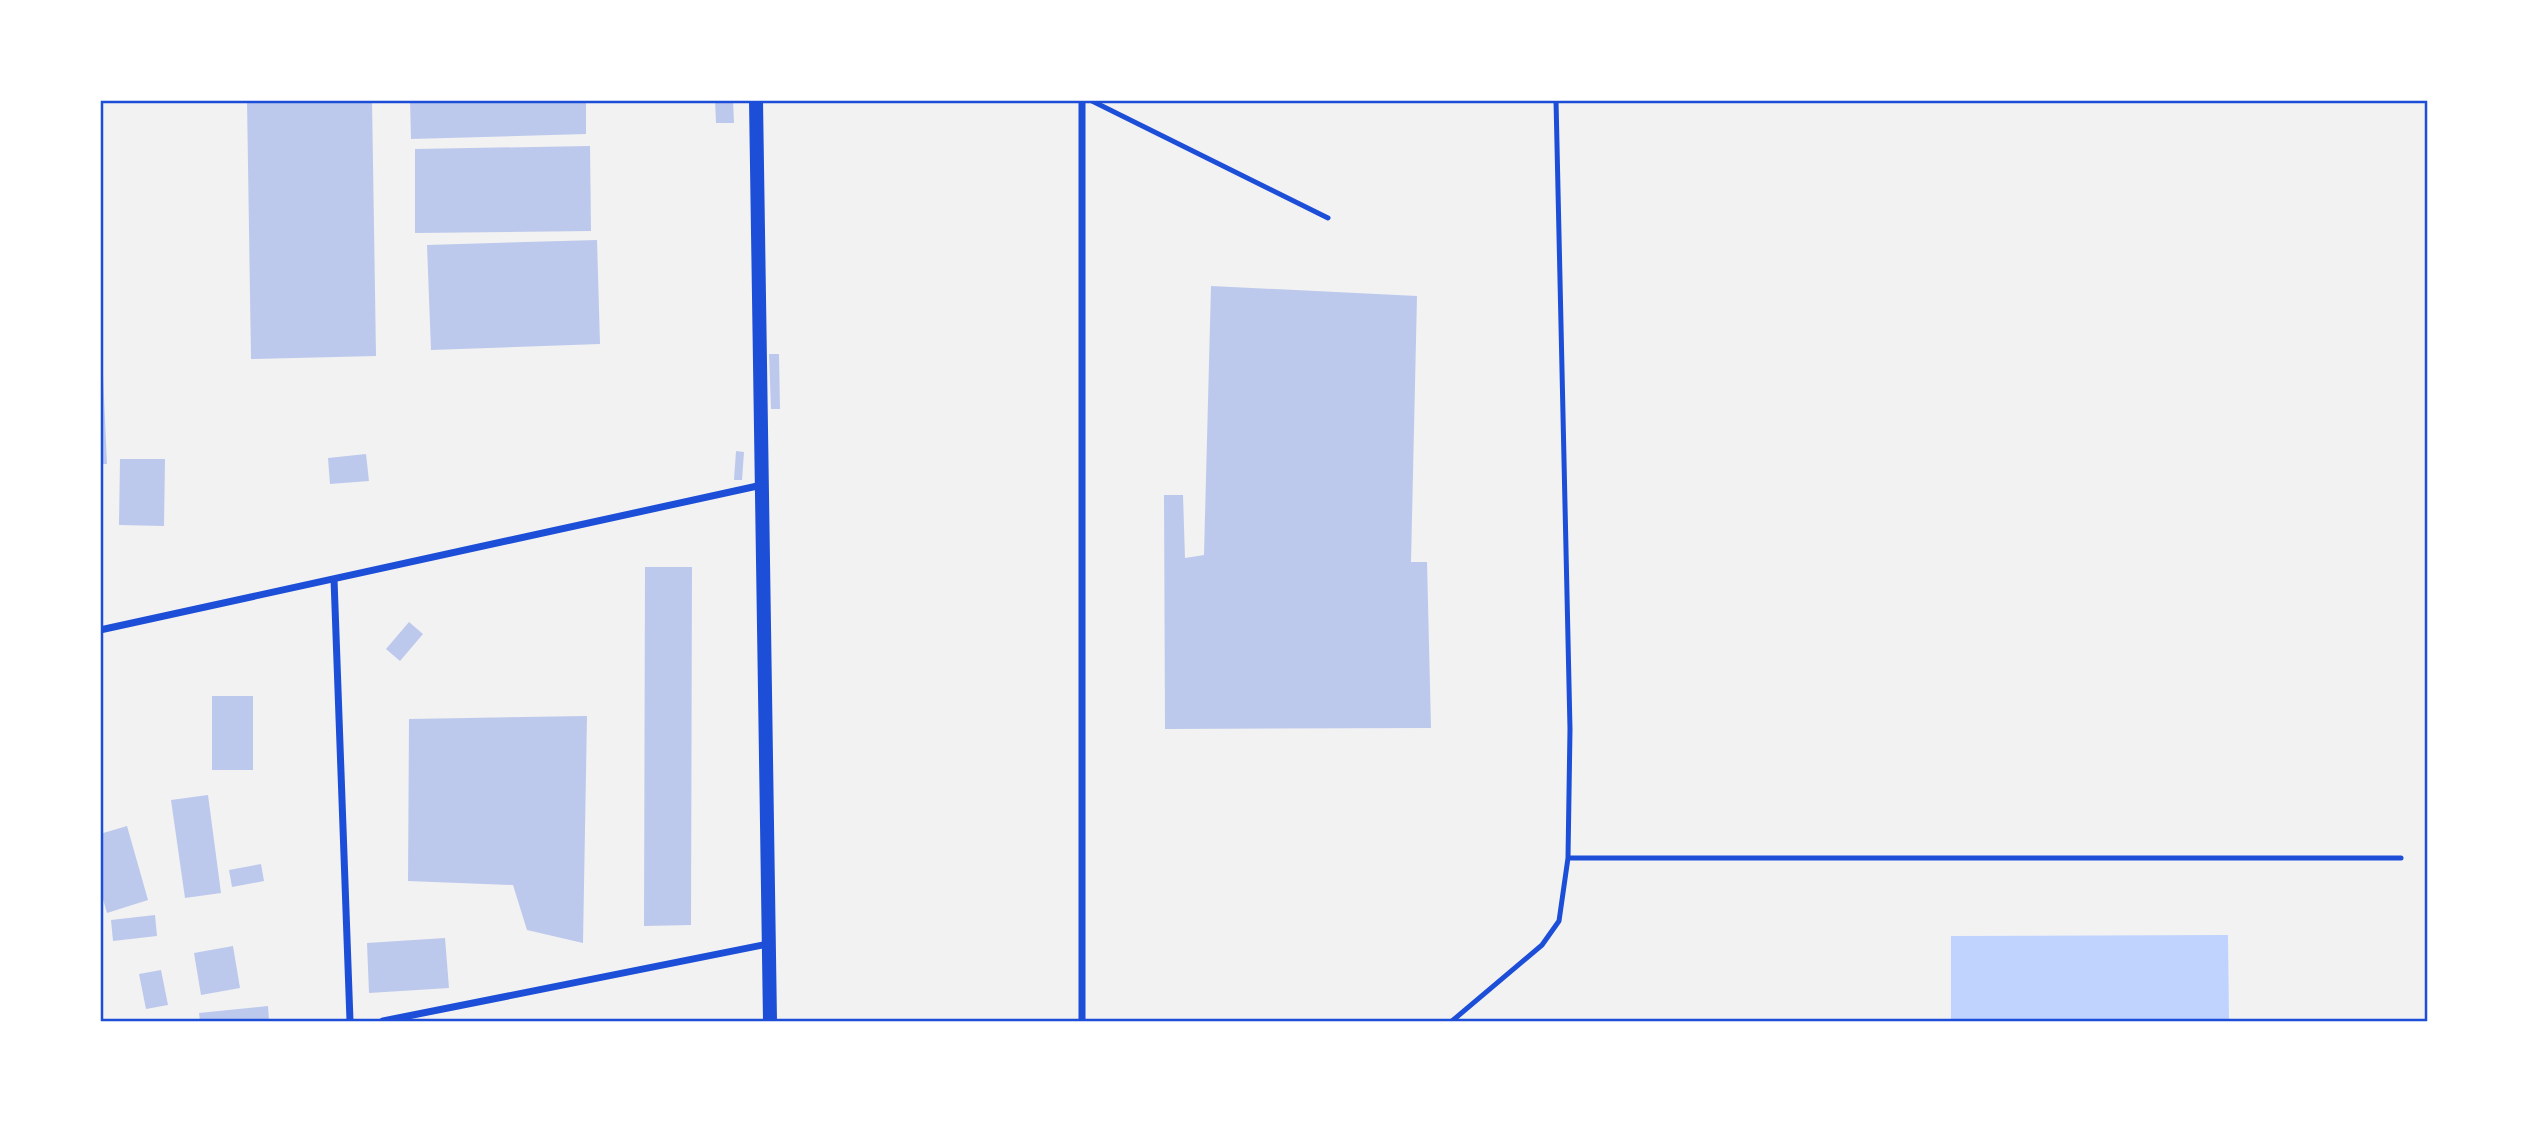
<svg xmlns="http://www.w3.org/2000/svg" width="2527" height="1121" font-family="Rubik,sans-serif">
<style>
.water{fill:#bfd3fe}
.building{fill:#bdc9ec}
.lines{fill:none;stroke-linecap:round;stroke-linejoin:round}
.service{stroke:#1d4ed8;stroke-width:5}
.minor{stroke:#1d4ed8;stroke-width:7}
.secondary{stroke:#1d4ed8;stroke-width:14}
.neatline{fill:none;stroke:#1d4ed8;stroke-width:2.5}
</style>
<rect width="100%" height="100%" fill="#f2f2f2"/>
<path class="water" d="M2228 935 2229 1021H1951V936Z"/>
<path class="building" d="M247 100H372L376 356 251 359Z
M410 100H586V134L411 139Z
M715 100H733L734 123H716Z
M590 146 591 231 415 233V149Z
M597 240 600 344 431 350 427 245Z
M1211 286 1417 296 1411 562H1427L1431 728 1165 729 1164 495H1183L1185 558 1204 555Z
M100 306 107 464H100Z
M769 354H779L780 409H771Z
M736 451 744 452 742 480H734Z
M366 454 369 481 330 484 328 458Z
M120 459H165L164 526 119 525Z
M645 567H692L691 925 644 926Z
M409 622 423 634 400 661 386 649Z
M212 696H253V770H212Z
M587 716 583 943 527 930 513 885 408 881 409 719Z
M208 795 221 893 185 898 171 800Z
M127 826 148 900 107 913 100 889V834Z
M261 864 264 881 232 887 229 870Z
M155 915 157 936 113 941 111 920Z
M445 938 449 988 369 993 367 943Z
M233 946 240 988 201 995 194 953Z
M161 970 168 1005 146 1009 139 974Z
M268 1006 269 1021H200L199 1013Z"/>
<g class="lines">
<path class="service" d="M1090 100 1328 218
M1568 858H2401
M1452 1021 1542 945 1559 921 1568 858 1570 729 1556 100"/>
<path class="minor" d="M1082 100V1021
M334 579 350 1021
M100 630 762 485
M383 1021 768 944"/>
<path class="secondary" d="M756 100 770 1021"/>
</g>
<rect width="2527" height="1121" fill="none" stroke="#ffffff" stroke-width="203"/>
<rect x="102" y="102" width="2324" height="918" class="neatline"/>
</svg>
